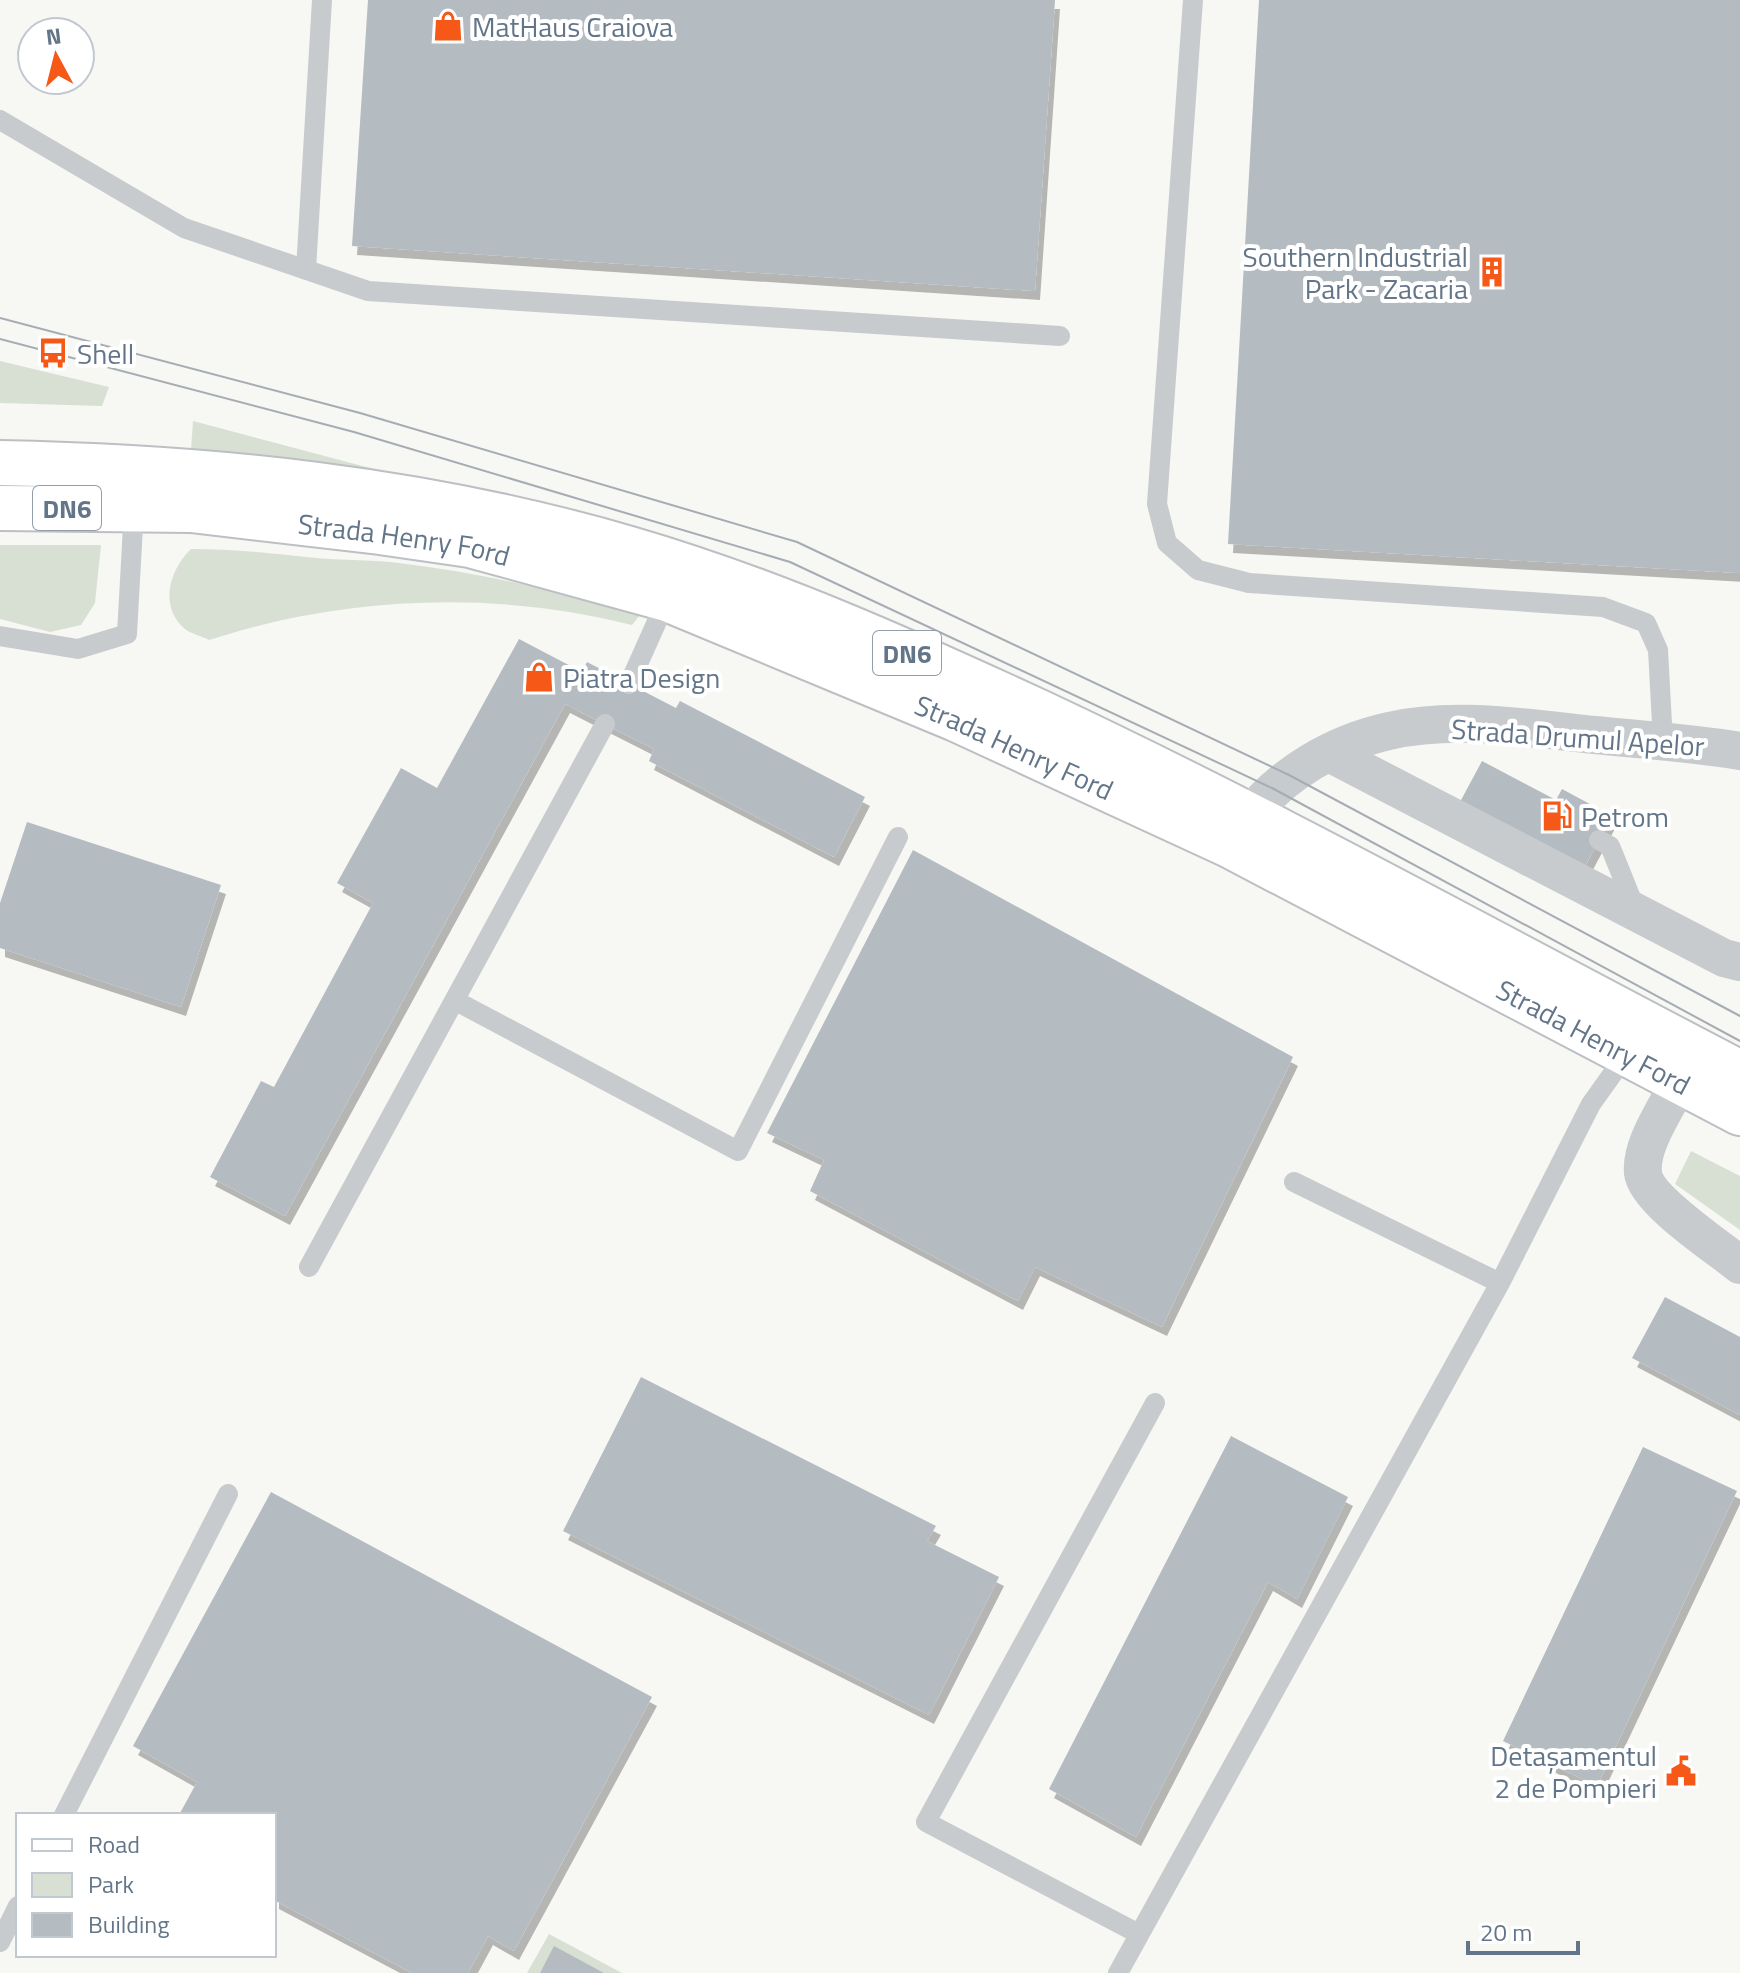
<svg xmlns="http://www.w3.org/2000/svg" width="1740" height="1973" font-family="'Titillium Web',sans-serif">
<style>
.green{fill:#d8e0d4}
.building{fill:#b4bbc1;filter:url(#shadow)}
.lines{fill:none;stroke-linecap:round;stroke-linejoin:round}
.primary-casing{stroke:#bcbfc3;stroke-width:48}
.service{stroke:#c7cbce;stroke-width:20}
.minor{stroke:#c7cbce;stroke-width:38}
.primary{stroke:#fff;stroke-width:44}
.tram{stroke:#a6acb3;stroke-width:2}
.labels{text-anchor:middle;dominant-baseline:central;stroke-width:8;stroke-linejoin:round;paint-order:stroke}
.shield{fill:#fff;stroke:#929eac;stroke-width:2}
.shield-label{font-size:26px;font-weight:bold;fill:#637588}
.poi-label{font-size:28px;fill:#637588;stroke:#fff;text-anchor:start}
.street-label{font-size:28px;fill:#637588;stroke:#fff}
</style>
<defs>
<filter id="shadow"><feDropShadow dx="5" dy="9" stdDeviation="0" flood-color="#0004"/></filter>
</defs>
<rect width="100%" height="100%" fill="#f7f7f4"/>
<path class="green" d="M0 361 109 387 102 406 0 403Z
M193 421 453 490 191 450Z
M0 545H101L95 603 81 625 50 632 0 619Z
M191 549C231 549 268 553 307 557 338 561 369 559 399 563 481 573 561 591 640 615L632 625C494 590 345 596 209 640 202 636 191 634 185 629 158 606 170 569 191 549Z
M1691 1151 1740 1176V1230L1675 1184Z
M549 1934 622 1973H527Z"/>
<path class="building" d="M368 0H1055L1035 291 352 246Z
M1259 0H1740V573L1228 544Z
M519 639 582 672 587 662 676 708 680 701 865 797 834 857 649 761 654 749 565 704 285 1216 210 1177 261 1081 274 1087 373 903 337 883 401 768 437 788Z
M1482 761 1556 800 1562 789 1612 816 1584 868 1460 802Z
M27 822 221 885 181 1007 0 948V903Z
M913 850 1293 1057 1162 1327 1035 1267 1018 1301 810 1191 824 1160 767 1133Z
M1665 1297 1740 1337V1415L1632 1358Z
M641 1377 936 1526 927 1541 999 1577 929 1715 563 1531Z
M1231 1436 1348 1497 1297 1599 1268 1582 1136 1837 1049 1789Z
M1643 1447 1737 1491 1597 1786 1503 1741Z
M271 1492 652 1697 514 1951 488 1936 468 1973H412L274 1900V1815H179L197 1782 133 1746Z
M554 1946 604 1973H540Z"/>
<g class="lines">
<g class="primary-casing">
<g id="primary">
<path d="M0 463C212 467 426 489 630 549 771 590 907 651 1039 712 1278 824 1507 952 1740 1073"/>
<path id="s1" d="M0 508 191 510 380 532 470 545 667 599 956 719 1229 845 1740 1113"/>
</g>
</g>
<path class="service" d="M1193 0 1157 504 1167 543 1198 570 1249 583 1603 607 1646 623 1658 650 1663 742
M0 120 184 228 368 291 1060 336
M306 270 322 0
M0 636 78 649 127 634 134 508
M629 684 667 599
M1599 840 1610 846 1635 908
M456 1001 738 1151 898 837
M1294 1182 1500 1283
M309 1267 605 724
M64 1815 228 1494
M1139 1934 926 1822 1155 1403
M0 1942 18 1906
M1118 1973 1500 1283 1591 1104 1626 1055"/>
<path class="minor" d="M1329 753 1724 958 1740 962
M1251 814C1285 772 1335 743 1389 731 1454 716 1529 728 1595 735 1643 740 1692 743 1740 751
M1679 1082C1667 1108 1640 1144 1643 1173 1646 1200 1718 1247 1740 1265"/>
<use href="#primary" class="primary"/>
<path class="tram" d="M0 318 360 413 797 542 1289 775 1740 1016
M0 339 354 432 790 562 1272 788 1740 1041"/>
</g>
<defs>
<g id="shop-bare" transform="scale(2.4)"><path d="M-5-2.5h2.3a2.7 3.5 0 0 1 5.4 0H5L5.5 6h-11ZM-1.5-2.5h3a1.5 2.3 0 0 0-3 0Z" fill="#f55817" stroke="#fff" stroke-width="2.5" paint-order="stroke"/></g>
<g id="building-bare" transform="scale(2.4)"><path d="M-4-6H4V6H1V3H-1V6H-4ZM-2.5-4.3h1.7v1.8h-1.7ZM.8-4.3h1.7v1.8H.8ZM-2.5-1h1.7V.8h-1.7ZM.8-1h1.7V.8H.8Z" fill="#f55817" stroke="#fff" stroke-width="2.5" paint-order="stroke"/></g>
<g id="bus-bare" transform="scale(2.4)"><path d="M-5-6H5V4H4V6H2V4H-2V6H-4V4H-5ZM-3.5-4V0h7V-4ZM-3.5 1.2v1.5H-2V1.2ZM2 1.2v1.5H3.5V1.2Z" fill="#f55817" stroke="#fff" stroke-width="2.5" paint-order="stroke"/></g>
<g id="fuel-bare" transform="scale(2.4)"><path d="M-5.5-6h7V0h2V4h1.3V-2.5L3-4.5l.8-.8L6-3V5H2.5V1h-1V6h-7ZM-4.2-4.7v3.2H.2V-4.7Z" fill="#f55817" stroke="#fff" stroke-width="2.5" paint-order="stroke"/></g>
<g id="civic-bare" transform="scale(2.4)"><path d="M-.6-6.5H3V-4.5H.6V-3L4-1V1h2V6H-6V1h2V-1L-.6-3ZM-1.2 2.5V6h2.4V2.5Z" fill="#f55817" stroke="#fff" stroke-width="2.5" paint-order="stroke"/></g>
</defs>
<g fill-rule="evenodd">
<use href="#shop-bare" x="448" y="26"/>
<use href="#building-bare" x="1492" y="272"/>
<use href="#bus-bare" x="53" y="353"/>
<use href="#shop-bare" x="539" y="677"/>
<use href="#fuel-bare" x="1557" y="816"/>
<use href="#civic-bare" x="1681" y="1771"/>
</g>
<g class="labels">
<g class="shield">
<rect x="33" y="486" width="68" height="44" rx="6"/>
<rect x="873" y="631" width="68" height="44" rx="6"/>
</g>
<g class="shield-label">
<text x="67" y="508">DN6</text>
<text x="907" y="653">DN6</text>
</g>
<g class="poi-label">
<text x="472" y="26">MatHaus Craiova</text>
<text x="1468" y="256" text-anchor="end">Southern Industrial<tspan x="1468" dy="32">Park - Zacaria</tspan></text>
<text x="77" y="353">Shell</text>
<text x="563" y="677">Piatra Design</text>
<text x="1581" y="816">Petrom</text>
<text x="1657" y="1755" text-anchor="end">Detașamentul<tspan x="1657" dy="32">2 de Pompieri</tspan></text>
</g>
<g class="street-label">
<text stroke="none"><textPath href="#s1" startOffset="406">Strada Henry Ford</textPath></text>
<text transform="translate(1578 737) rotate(4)">Strada Drumul Apelor</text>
<text stroke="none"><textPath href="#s1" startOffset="1054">Strada Henry Ford</textPath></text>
<text stroke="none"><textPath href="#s1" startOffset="1702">Strada Henry Ford</textPath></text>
</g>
</g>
<rect x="16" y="1813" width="260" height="144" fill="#ffffff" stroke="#c1c8cf" stroke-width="2"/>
<rect x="32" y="1839" width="40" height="12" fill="#ffffff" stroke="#c1c8cf" stroke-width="2"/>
<text x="88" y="1853" font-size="24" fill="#637588">Road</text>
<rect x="32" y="1873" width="40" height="24" fill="#d8e0d4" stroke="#c1c8cf" stroke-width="2"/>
<text x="88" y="1893" font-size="24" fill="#637588">Park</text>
<rect x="32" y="1913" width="40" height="24" fill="#b4bbc1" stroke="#c1c8cf" stroke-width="2"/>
<text x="88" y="1933" font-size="24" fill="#637588">Building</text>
<g transform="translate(56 56) rotate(353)"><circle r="38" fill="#ffffff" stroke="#c1c8cf" stroke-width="2"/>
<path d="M0-6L14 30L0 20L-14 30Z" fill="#f55817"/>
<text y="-12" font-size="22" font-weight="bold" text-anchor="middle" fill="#637588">N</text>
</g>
<path d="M1468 1941v12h110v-12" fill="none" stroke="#637588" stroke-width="4"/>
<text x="1480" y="1941" font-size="24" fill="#637588" stroke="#ffffff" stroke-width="6" paint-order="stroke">20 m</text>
</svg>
